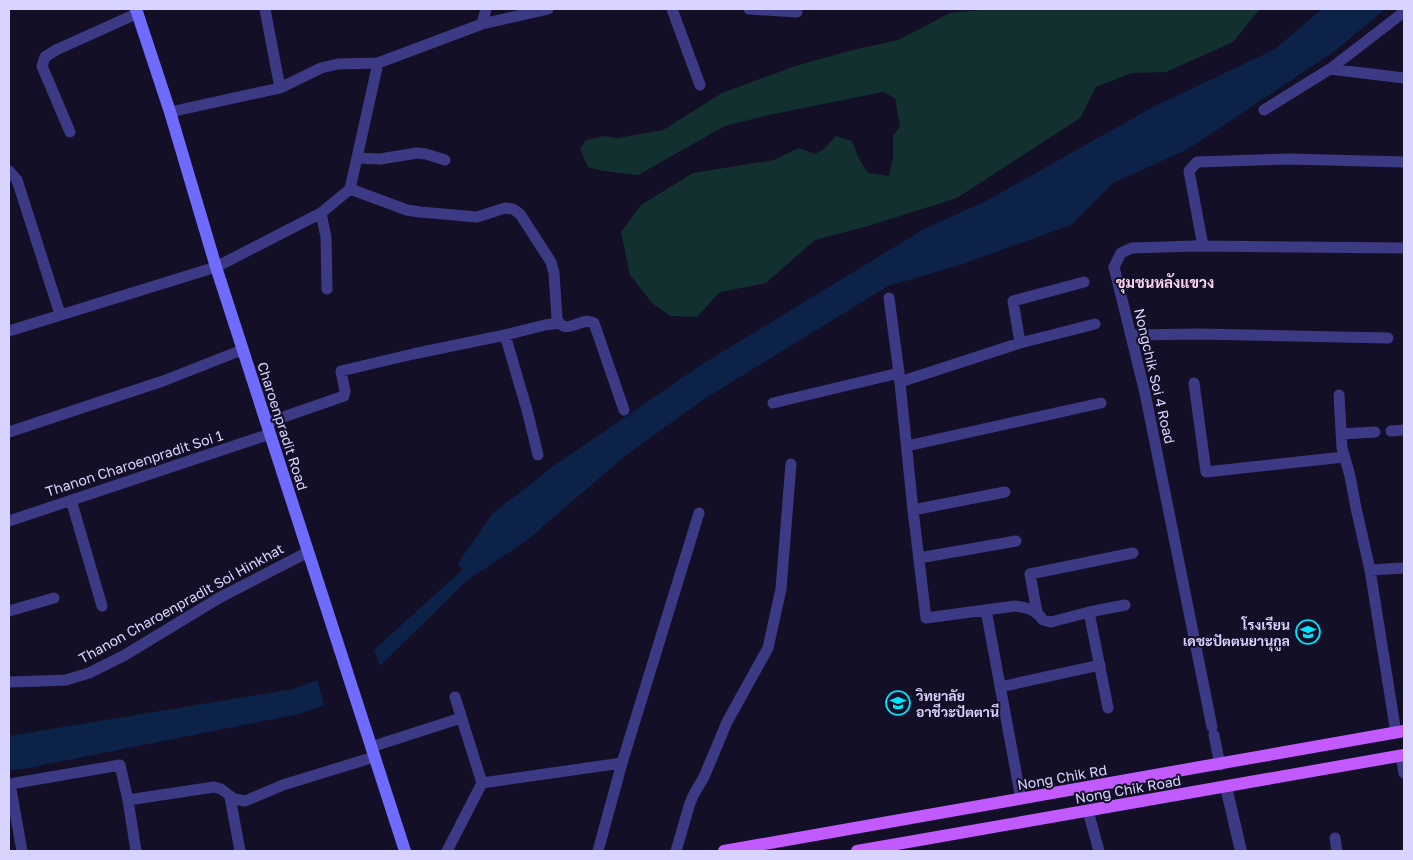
<svg xmlns="http://www.w3.org/2000/svg" width="1413" height="860" font-family="'Golos Text',Sarabun,sans-serif">
<style>
.green{fill:#12302f}
.water{fill:#0c2248}
.lines{fill:none;stroke-linecap:round;stroke-linejoin:round}
.minor{stroke:#3d3a85;stroke-width:11}
.tertiary{stroke:#3d3a85;stroke-width:12}
.secondary{stroke:#6f6bff;stroke-width:12}
.primary{stroke:#c25bff;stroke-width:12}
.labels{text-anchor:middle;dominant-baseline:central;stroke-width:4;stroke-linejoin:round;paint-order:stroke}
.street-label{font-size:14px;fill:#d9d4ff;stroke:#130f26}
.poi-label{font-size:14px;font-weight:bold;fill:#d9d4ff;stroke:#130f26;text-anchor:end}
.neighbourhood-label{font-size:15px;font-weight:bold;fill:#ffd6f0;stroke:#130f26}
</style>
<rect width="100%" height="100%" fill="#130f26"/>
<path class="green" d="M989 9H1260L1233 42 1166 72 1132 73 1096 87 1080 118 957 198 868 226 815 240 766 283 720 292 697 317 670 316 652 303 630 275 621 232 641 205 693 173 774 160 799 148 815 154 823 150 836 136 852 141 858 157 868 173 889 176 893 158V136L900 126 895 98 883 92 769 115 725 126 638 175 603 171 588 167 580 149 586 140 604 136 618 138 663 130 722 93 798 65 857 49 898 40 950 13Z"/>
<path class="water" d="M1322 9H1385L1335 51 1188 149 1113 183 1071 225 960 265 888 286 704 399 624 457 526 541 466 581 380 666 374 650 462 570 458 563 493 513 555 465 704 363 924 229 984 202 1153 107 1275 49Z
M317 680 324 705 299 714 23 769 9 770V736L293 689Z"/>
<g class="lines">
<path class="minor" d="M265 9 280 88
M672 9 700 85
M749 9 797 12
M482 24 486 9
M1330 69 1404 78
M1264 110 1330 69 1404 12
M170 112 280 88 321 68 338 64 378 63 482 24 548 9
M70 132 42 66 45 57 56 50 138 13
M357 158 380 159 417 153 426 154 445 160
M9 171 17 180 60 314
M350 189 407 210 420 212 477 217 505 208 513 209 520 214 551 262 554 273 557 319C566 338 581 315 594 323L624 410
M321 213 326 237 327 289
M1203 246 1189 171 1197 162 1289 159 1404 162
M889 298 899 373 913 510 926 618 1015 606C1028 608 1035 609 1043 620L1051 622 1089 612 1125 605
M9 331 216 267 321 213 350 189 378 63
M505 335 527 410 538 455
M1131 335 1199 334 1388 338
M1020 343 1013 301 1084 282
M900 382 1020 343 1095 324
M1194 383 1206 472 1344 457
M1339 395 1342 448 1350 476 1356 508 1370 570 1396 733
M773 403 899 373
M266 423 344 396 345 391 341 371 413 354 505 335 545 325 559 323
M1391 431 1404 430
M9 432 163 381 242 350
M1341 434 1375 432
M907 446 1101 403
M71 500 102 606
M913 510 1005 492
M9 521 270 434
M919 558 1016 541
M1370 570 1404 568
M986 610 1021 799
M9 611 54 598
M1037 612 1030 574 1133 553
M1089 612 1108 708
M9 682 41 681 66 680 89 673 125 655 219 598 308 552
M1000 687 1100 665
M455 697 482 783 622 763
M1212 727 1145 393 1114 267 1121 253 1132 248 1195 246 1404 248
M1214 735 1220 765
M371 747 461 718
M1401 756 1404 773
M230 797 240 851
M128 800 214 787 221 789 234 799 245 801 283 785 374 757
M1088 811 1099 851
M1335 838 1337 851
M22 851 10 784 120 765 128 800 136 851
M447 851 482 783
M598 851 622 763 699 513
M676 851 690 803 694 794 704 777 727 722 768 648 781 589 791 464"/>
<path class="tertiary" d="M1226 787 1241 851"/>
<path class="secondary" d="M136 9 170 112 216 267 405 851"/>
<path class="primary" d="M724 851 1404 731
M857 851 1404 755"/>
</g>
<defs>
<g id="school-ring" transform="scale(1.25)"><circle r="9.5" fill="#130f26" stroke="#00e5ff" stroke-width="1.5"/><path d="M0-5L7-2L0 1L-7-2ZM-4 1L0 2.5L4 1V4Q0 6-4 4Z" fill="#00e5ff"/></g>
<g id="university-ring" transform="scale(1.25)"><circle r="9.5" fill="#130f26" stroke="#00e5ff" stroke-width="1.5"/><path d="M0-5L7-2L0 1L-7-2ZM-4 1L0 2.5L4 1V4Q0 6-4 4Z" fill="#00e5ff"/></g>
</defs>
<g fill-rule="evenodd">
<use href="#school-ring" x="1308" y="632"/>
<use href="#university-ring" x="898" y="703"/>
</g>
<g class="labels">
<g class="street-label">
<text transform="translate(1155 376) rotate(77)">Nongchik Soi 4 Road</text>
<text transform="translate(283 426) rotate(72)">Charoenpradit Road</text>
<text transform="translate(134 463) rotate(-18)">Thanon Charoenpradit Soi 1</text>
<text transform="translate(181 603) rotate(-29)">Thanon Charoenpradit Soi Hinkhat</text>
<text transform="translate(1062 777) rotate(-10)">Nong Chik Rd</text>
<text transform="translate(1128 789) rotate(-10)">Nong Chik Road</text>
</g>
<g class="poi-label">
<text x="1290" y="624">โรงเรียน<tspan x="1290" dy="16">เดชะปัตตนยานุกูล</tspan></text>
<text x="916" y="695" text-anchor="start">วิทยาลัย<tspan x="916" dy="16">อาชีวะปัตตานี</tspan></text>
</g>
<g class="neighbourhood-label">
<text x="1165" y="282">ชุมชนหลังแขวง</text>
</g>
</g>
<rect width="1413" height="860" fill="none" stroke="#d9d4ff" stroke-width="20"/>
</svg>
